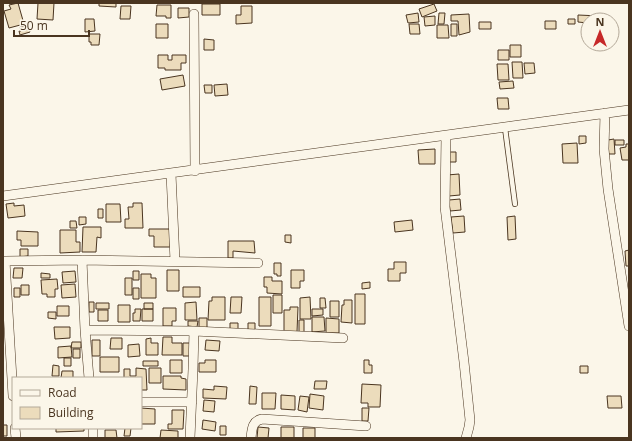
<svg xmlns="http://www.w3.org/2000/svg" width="632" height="441" font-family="'Open Sans',sans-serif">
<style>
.building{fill:#ecdcbc;stroke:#4a3520}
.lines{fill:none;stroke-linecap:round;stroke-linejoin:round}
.lane-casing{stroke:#4a3520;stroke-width:6}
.street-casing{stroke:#4a3520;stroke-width:10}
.lane{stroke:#fbf6e9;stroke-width:4.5}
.street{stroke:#fbf6e9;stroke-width:9}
</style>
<rect width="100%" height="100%" fill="#fbf6e9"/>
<path class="building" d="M18 3 24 24 9 28 4 11 11 9 9 5Z
M38 3H54L53 20 37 19Z
M99 3H116V7L99 6Z
M202 4H220V15H202Z
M434 4 437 11 422 17 419 9Z
M157 5H171V18H166V16H156Z
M121 6H131L130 19H120Z
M241 6H252V23L236 24V15H241Z
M178 8H189V17L178 18Z
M418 13 419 22 408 23 406 15Z
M439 13H445L444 24H438Z
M469 14 470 32 459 35 458 21H451V15Z
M578 15 600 16V20H588V23L578 22Z
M435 16V25L425 26 424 17Z
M85 19H94L95 31 85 32Z
M568 19H575V24H568Z
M545 21H556V29H545Z
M479 22H491V29H479Z
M156 24H168V38H156Z
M409 24H419L420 34H410Z
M451 24H457V36H451Z
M28 25 30 32 20 35 19 31H21L20 27Z
M437 25H448L449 38H437Z
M89 34H100L99 45H91V42H89Z
M204 39 214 40V50H204Z
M510 45H521V57H510Z
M498 50H509V60H498Z
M158 55H168V60H172V55H186V63H181V70H165V68H158Z
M512 62H522L523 78H513Z
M524 63H534L535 73 525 74Z
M497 64H508L509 80H498Z
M183 75 185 86 162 90 160 79Z
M513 81 514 88 500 89 499 82Z
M227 84 228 95 215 96 214 85Z
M204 85H212V93H205Z
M497 98H508L509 109H498Z
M579 136H586V143L579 144Z
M614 139 615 154H608V140Z
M615 140H624V145H615Z
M577 143 578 163H563L562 144Z
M626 144H629V160H622L620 148 626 147Z
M435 149V164H419L418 150Z
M447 152H456V162H447Z
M459 174 460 195 449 196 447 175Z
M460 199 461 210 450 211 449 200Z
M14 203V206L24 205 25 216 8 218 6 204Z
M133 203H142L143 228H125V219H129L128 207H133Z
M106 204H120L121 222H106Z
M98 209H103V218H98Z
M464 216 465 232 453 233 451 217Z
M515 216 516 239 508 240 507 217Z
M79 217H86V224L79 225Z
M412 220 413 230 395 232 394 222Z
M70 221H76L77 228H70Z
M83 227H101V238L97 237 96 252H82Z
M149 229H170V247H154V236H149Z
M60 230H76V242H80V252L60 253Z
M17 231 38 232V246H21V240H17Z
M285 235H291V243L285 242Z
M228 241H254L255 253 233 251V258H228Z
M20 249H28V256L20 257Z
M629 250V266H626L625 251Z
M394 262H406V273H400V281H388V269H394Z
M274 263H281V276H277V274H274Z
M14 268H23L22 278H13Z
M167 270H179V291H167Z
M291 270H304V281H300V288H291Z
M75 271 76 282 63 283 62 272Z
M133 271H139V280H133Z
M41 273 50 274V278H41Z
M141 274H151V278H156V298H141Z
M264 277H272V281H282V294L267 293V287H264Z
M125 278H132V295H125Z
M57 279 58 289H55V297H47V294H42L41 280Z
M370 282V288L362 289V283Z
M75 284 76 297 62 298 61 285Z
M21 285H29V295H21Z
M183 287H200V297H183Z
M14 288H20V297H14Z
M133 288H139V299H133Z
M355 294H365V324H355Z
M273 295H282V313H273Z
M212 297H225V320H208L209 301H212Z
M231 297H242L241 313H230Z
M259 297H271V326H259Z
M310 297 311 319H300V298Z
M320 298H325L326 308H320Z
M344 300H352V323L341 322 342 305H344Z
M330 301H339V317H330Z
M89 302H94V312H89Z
M196 302 197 320H185V303Z
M96 303H109V309H96Z
M144 303H153V309H144Z
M118 305H130V322H118Z
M57 306H69V316H57Z
M290 307H298L297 332H284V310H290Z
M163 308H176V321H172V326H163Z
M135 309H141L140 321H133V313H135Z
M142 309H153V321H142Z
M312 309H323V315L312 316Z
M98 310H108V321H98Z
M48 312H56V319L48 318Z
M312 317H324L325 331 312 332Z
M199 318H207V328H199Z
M326 318 339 319V333H326Z
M299 320H304V332H299Z
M188 321H198L197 327 188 326Z
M230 323H238V329H230Z
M248 323H255V331H248Z
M54 327H70V338L55 339Z
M163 337H172V343H182V355H162Z
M111 338H122V349H110Z
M151 338V343H158V355H146V339Z
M92 340H100V356H92Z
M206 340 220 341 219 351 205 350Z
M72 342H81V348H71Z
M183 343H190V356H183Z
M139 344 140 356 128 357V345Z
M71 346 72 357 58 358V347Z
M73 349H80V358H73Z
M100 357H119V372H100Z
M64 358H71V366H64Z
M170 360H182V373H170Z
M205 360H216V372H199V363H205Z
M364 360H369V365H372V373H364Z
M143 361H158V366H143Z
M53 365 59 366V376H52Z
M580 366H588V373H580Z
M136 368 146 369 147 390H141V378H124V369H130V376H136Z
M149 368H161V383H149Z
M62 371H73V378H61Z
M163 376H181V378L186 379V390L163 389Z
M315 381H327L326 389H314Z
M362 384 381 385 380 407H368V403H361Z
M214 386 227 387 226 399 203 398V389L214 390Z
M250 386 257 387 256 404H249Z
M262 393H276L275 409H262Z
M310 394 324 396 323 410 309 408Z
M281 395 295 396V410L281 409Z
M300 396 309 397 307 412 298 410Z
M607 396H621L622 408H608Z
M204 400 215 401 214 412 203 411Z
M141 408 155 409V424H141Z
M362 408H369L368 421H362Z
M172 410H184L183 429H168V424H172Z
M203 420 216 422 215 431 202 429Z
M3 425H7V436H3Z
M220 426H226V435H220Z
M258 427 269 428 268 438H257Z
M281 427H294V438H281Z
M56 428H84V431L56 432Z
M125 428H131L130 436H124Z
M303 428H315V438H303Z
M105 430H116L117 438H105Z
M161 430 178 431V438H160Z"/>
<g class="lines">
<g class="lane-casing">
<path id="lane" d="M505 128 515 204"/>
</g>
<g class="street-casing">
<path id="street" d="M194 14 195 171
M605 113 604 149 608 189 629 326
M446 136 445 207 464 362 470 420 469 427 466 438
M171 174 175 261
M3 196 629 110
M82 260 85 330 89 378
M3 261H5L13 396
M5 261 82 260 258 263
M85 330 194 331 343 338
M141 402H192
M15 428 16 438
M93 428V438
M190 438 193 369 194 331
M251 438C252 429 252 421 262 419L366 426"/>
</g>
<use href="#lane" class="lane"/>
<use href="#street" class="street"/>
</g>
<rect width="632" height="441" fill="none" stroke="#4a3520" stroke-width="8"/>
<rect x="12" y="377" width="130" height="52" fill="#fbf6e9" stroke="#b4a999"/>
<rect x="20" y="390" width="20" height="6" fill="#fbf6e9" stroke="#b4a999"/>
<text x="48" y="397" font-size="12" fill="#4a3520">Road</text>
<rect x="20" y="407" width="20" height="12" fill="#ecdcbc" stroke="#b4a999"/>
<text x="48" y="417" font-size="12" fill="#4a3520">Building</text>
<g transform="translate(600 32)"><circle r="19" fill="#fbf6e9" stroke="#b4a999"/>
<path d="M0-3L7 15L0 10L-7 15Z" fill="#c62828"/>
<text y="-6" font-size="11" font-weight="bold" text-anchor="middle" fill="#4a3520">N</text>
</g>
<path d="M14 30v6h75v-6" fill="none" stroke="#4a3520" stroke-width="2"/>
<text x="20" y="30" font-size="12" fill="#4a3520" stroke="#fbf6e9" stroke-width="3" paint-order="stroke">50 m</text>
</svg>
